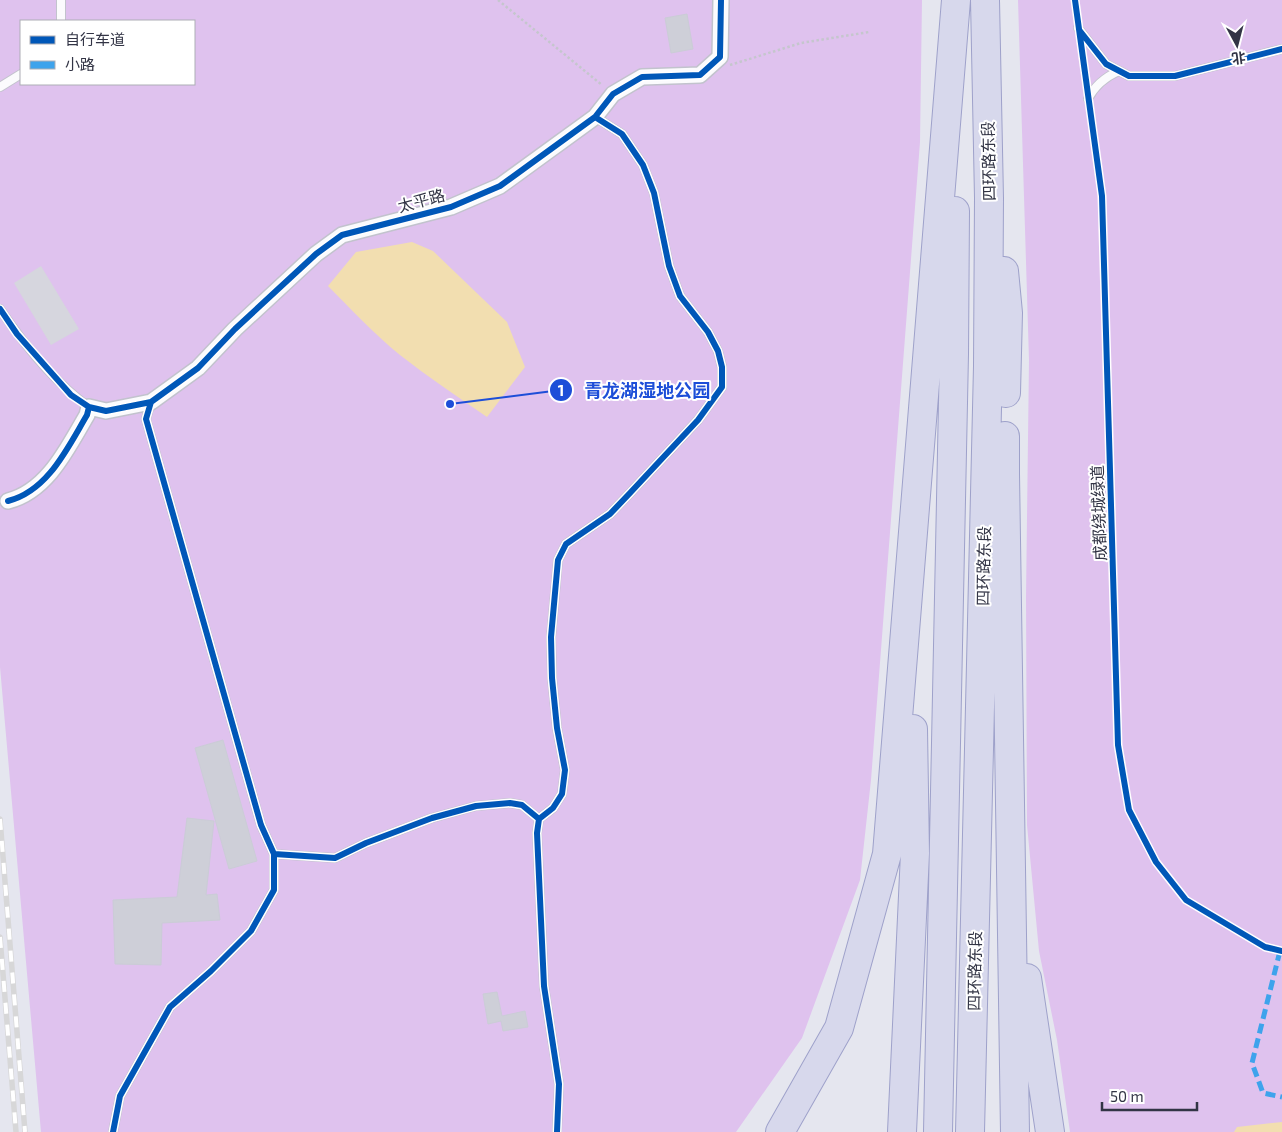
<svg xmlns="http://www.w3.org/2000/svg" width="1282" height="1132" font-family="'Exo 2','Noto Sans SC',sans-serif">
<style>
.green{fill:#dfc2ee;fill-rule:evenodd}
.parking{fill:#d6d6de}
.water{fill:#f2deb0}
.building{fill:#cecfd8;stroke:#cbccd7}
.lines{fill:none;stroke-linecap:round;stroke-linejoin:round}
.lane-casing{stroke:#c2c3cd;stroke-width:10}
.street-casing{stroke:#c2c3cd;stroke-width:18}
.highway-casing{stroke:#9ea1ca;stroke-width:30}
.path{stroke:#c5c6cd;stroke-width:2.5;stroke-dasharray:2.5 2.5;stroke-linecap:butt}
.lane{stroke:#fbfbfd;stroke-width:8}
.street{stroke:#fbfbfd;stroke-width:15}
.highway{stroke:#d7d8ec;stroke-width:28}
.rail-casing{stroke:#d7d7d8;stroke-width:5.5}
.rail{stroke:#fff;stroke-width:4;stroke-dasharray:11;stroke-linecap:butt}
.quiet{stroke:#3ea3ec;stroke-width:5;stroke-dasharray:10 5;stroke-linecap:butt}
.cycleway-casing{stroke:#fff;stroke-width:9}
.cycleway{stroke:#0057b8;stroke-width:6}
.labels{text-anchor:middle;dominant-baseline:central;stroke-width:4;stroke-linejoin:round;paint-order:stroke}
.street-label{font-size:16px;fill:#323445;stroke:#fff}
.leader{fill:none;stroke:#1d4ed8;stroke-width:2}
.callout-dot{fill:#1d4ed8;stroke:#fff;stroke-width:2}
.mark-label{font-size:15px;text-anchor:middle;font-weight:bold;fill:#fff}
.callout-label{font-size:18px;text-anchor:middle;font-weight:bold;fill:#1d4ed8;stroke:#fff;stroke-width:4;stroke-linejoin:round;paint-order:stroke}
</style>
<rect width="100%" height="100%" fill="#e5e6ef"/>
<path class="green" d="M0 0H922L920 142 871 780 860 880 802 1038 736 1132H41L0 667ZM21 21H194V84H21Z
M1018 0H1282V1132H1070L1057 1040 1039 951 1027 825 1026 597 1029 360Z"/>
<path class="parking" d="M41 266 79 329 51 345 14 283Z"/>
<path class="water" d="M412 242 433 251 507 322 525 367 487 417C458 397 428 377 400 355 374 334 351 309 328 286L356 252Z
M1282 1122V1132H1234L1237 1127Z"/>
<path class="building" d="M687 14 693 49 671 53 665 18Z
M223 740 257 861 229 869 195 748Z
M187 818 214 821 206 895 217 894 220 920 162 923 161 965 115 964 113 900 177 897Z
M497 992 502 1016 525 1011 528 1027 503 1031 501 1021 488 1024 483 994Z"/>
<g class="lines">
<g class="lane-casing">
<path id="lane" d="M61 21V0
M1078 28 1106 64 1129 76H1175L1282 49
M0 87 21 74
M1088 99C1095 85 1105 77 1119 71
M0 309C23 343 55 383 89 407
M151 402 146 419 261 825 274 854 335 858 366 843 432 818 476 806 510 803 522 805 539 819
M113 1132 120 1096 170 1007 211 971 251 931 274 890V854
M557 1132 559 1084 544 986 537 833 539 819 553 808 562 794 565 770 557 728 552 678 551 637 558 560 566 544 610 514 630 493 698 420 722 387V367L718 351 708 332 680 296 669 266 654 193 643 165 622 134 595 117"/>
</g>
<g class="street-casing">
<path id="street" d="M8 501C48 491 68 447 87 415L89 407 106 411 151 402 198 368 235 329 316 254 342 235 451 207 500 186 595 117 613 94 642 77 700 75 720 57 721 0"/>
</g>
<g class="highway-casing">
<path id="highway" d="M1004 271 1008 313 1006 393
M1005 436V474L1015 1132
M1027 978 1050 1132
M780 1132 839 1028 887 854 956 0
M902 1132 915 853 913 729
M938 1132 954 354 955 211
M970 1132 988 366 989 198 985 0"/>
</g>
<path class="path" d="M498 0 602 85
M730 65 801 43 869 32"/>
<use href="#lane" class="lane"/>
<use href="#street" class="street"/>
<use href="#highway" class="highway"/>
<g class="rail-casing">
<path id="rail" d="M0 819 25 1132
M0 937 16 1132"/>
</g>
<use href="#rail" class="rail"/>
<path class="quiet" d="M1280 951 1252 1063 1263 1093 1282 1097"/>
<g class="cycleway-casing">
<path id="cycleway" d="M1075 0 1102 196 1118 745 1129 810 1156 862 1186 900 1265 947 1282 951
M1080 31 1106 64 1129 76H1175L1282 49
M0 309 17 334 71 395 89 407 106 411 151 402 198 368 235 329 316 254 342 235 451 207 500 186 595 117 613 94 642 77 700 75 720 57 721 0
M151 402 146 419 261 825 274 854 335 858 366 843 432 818 476 806 510 803 522 805 539 819
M8 501C48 491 68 447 87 415L89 407
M113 1132 120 1096 170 1007 211 971 251 931 274 890V854
M557 1132 559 1084 544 986 537 833 539 819 553 808 562 794 565 770 557 728 552 678 551 637 558 560 566 544 610 514 630 493 698 420 722 387V367L718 351 708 332 680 296 669 266 654 193 643 165 622 134 595 117"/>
</g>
<use href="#cycleway" class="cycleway"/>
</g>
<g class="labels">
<g class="street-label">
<text transform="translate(988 161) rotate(-91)">四环路东段</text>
<text transform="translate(421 200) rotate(-15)">太平路</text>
<text transform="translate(1098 513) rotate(-92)">成都绕城绿道</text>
<text transform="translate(983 566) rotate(-89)">四环路东段</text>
<text transform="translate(974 971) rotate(-89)">四环路东段</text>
</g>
</g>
<path class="leader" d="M450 404L561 390"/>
<g class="callout-dot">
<circle cx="450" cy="404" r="5"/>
<circle cx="561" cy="390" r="12"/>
</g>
<g class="mark-label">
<text x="561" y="396">1</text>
</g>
<g class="callout-label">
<text x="647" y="397">青龙湖湿地公园</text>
</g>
<rect x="20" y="20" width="175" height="65" fill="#ffffff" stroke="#adaeb5"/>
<rect x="30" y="36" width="25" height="8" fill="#0057b8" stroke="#adaeb5"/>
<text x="65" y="45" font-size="15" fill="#323445">自行车道</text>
<rect x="30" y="61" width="25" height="8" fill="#3ea3ec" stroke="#adaeb5"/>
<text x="65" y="70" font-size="15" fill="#323445">小路</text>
<g transform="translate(1237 45) rotate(173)" stroke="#ffffff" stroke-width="4" paint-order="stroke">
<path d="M0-4L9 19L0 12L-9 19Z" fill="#323445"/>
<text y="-8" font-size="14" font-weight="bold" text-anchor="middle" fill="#323445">北</text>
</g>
<path d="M1102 1102v8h95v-8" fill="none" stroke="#323445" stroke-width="2.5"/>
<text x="1110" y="1102" font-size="15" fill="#323445" stroke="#ffffff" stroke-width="4" paint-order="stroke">50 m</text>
</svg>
